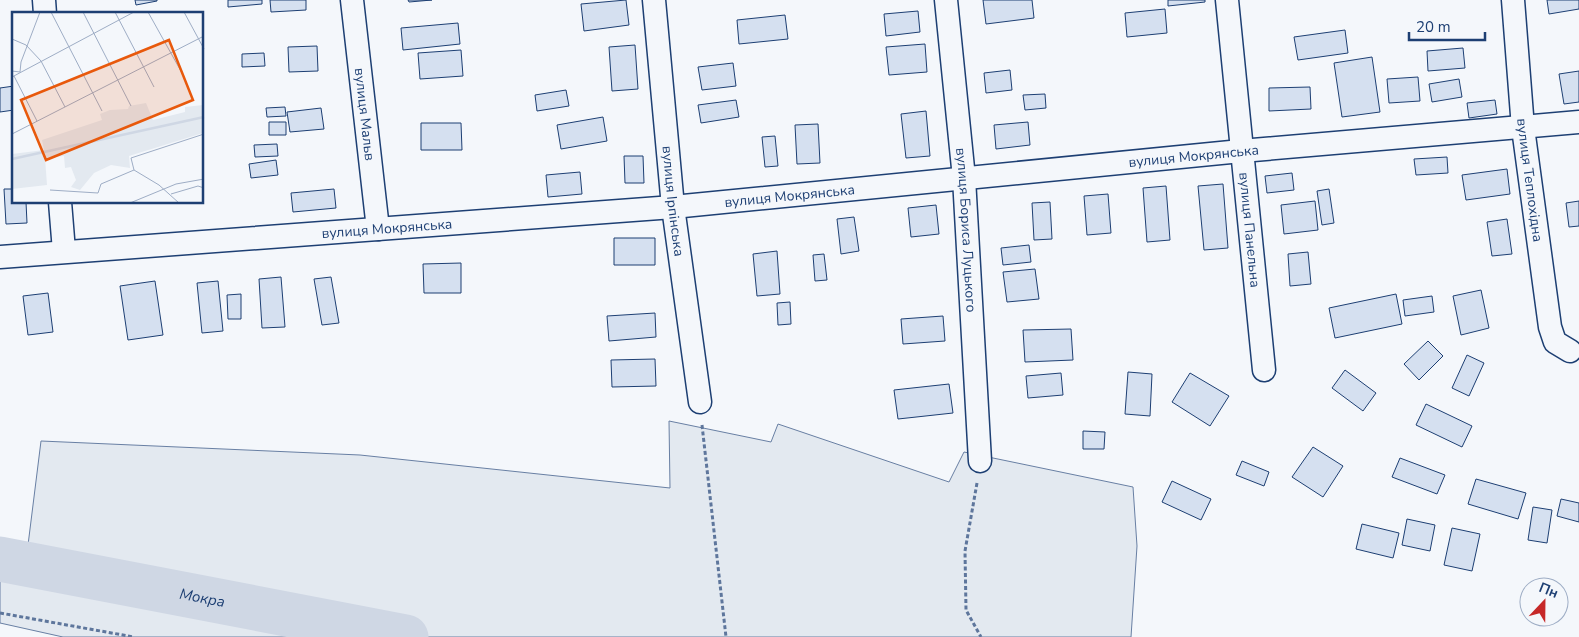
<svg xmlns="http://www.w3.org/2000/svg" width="1579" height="637" font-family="'Nunito Sans',sans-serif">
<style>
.green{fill:#e3e9f0;stroke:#687fa3}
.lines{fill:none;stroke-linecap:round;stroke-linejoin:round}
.river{stroke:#cfd7e4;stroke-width:45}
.building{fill:#d5e0f0;stroke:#1d3f73}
.minor-casing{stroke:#1d3f73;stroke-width:25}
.path{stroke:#5e769c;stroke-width:3;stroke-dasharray:4 2.5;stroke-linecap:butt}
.minor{stroke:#f4f7fb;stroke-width:22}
.labels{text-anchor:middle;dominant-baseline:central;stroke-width:4;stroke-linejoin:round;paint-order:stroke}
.street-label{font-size:14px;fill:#1d3f73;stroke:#f4f7fb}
.water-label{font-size:15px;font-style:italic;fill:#1d3f73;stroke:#f4f7fb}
.inset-river{fill:none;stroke:#cfd7e4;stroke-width:2.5}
.inset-road{fill:none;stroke:#9eadc5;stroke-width:1}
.view{fill:#e8590c;fill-opacity:0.15;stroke:#e8590c;stroke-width:2.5}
.inset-edge{fill:none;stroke:#1d3f73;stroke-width:2.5}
</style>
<rect width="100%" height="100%" fill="#f4f7fb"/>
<path class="green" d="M669 421 771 442 778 424 949 482 964 452 1133 487 1137 546 1131 637H63L0 623V542L28 545 41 441 360 455 670 488Z"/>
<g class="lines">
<path class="river" id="s1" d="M0 559 406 637"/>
</g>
<path class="building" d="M135 0H157V1L136 5Z
M228 0H262V4L228 7Z
M270 0H306V10L271 12Z
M408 0H432L409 2Z
M626 0 629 25 584 31 581 4Z
M983 0H1032L1034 18 986 24Z
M1168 0H1205V2L1168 6Z
M1547 0H1579V9L1549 14Z
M1165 9 1167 33 1127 37 1125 13Z
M918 11 920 32 886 36 884 14Z
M785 15 788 39 739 44 737 20Z
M458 23 460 44 403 50 401 28Z
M1345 30 1348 53 1298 60 1294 37Z
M925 44 927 72 889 75 886 47Z
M635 45 638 89 612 91 609 47Z
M317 46 318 71 289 72 288 47Z
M1463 48 1465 68 1428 71 1427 51Z
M461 50 463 76 420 79 418 53Z
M264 53 265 66 242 67V54Z
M1372 57 1380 112 1342 117 1334 63Z
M733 63 736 86 702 90 698 67Z
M1010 70 1012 90 986 93 984 73Z
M1579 71V102L1564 104 1559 74Z
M1418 77 1420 101 1389 103 1387 79Z
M1459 79 1462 97 1432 102 1429 84Z
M14 86V110L0 112V88Z
M1310 87 1311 109 1269 111V88Z
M566 90 569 106 537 111 535 95Z
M1045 94 1046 108 1025 110 1023 95Z
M736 100 739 117 701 123 698 105Z
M1495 100 1497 114 1469 118 1467 103Z
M285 107 286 116 267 117 266 108Z
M321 108 324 129 290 132 287 112Z
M926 111 930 156 906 158 901 114Z
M603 117 607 141 561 149 557 125Z
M269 122H286V135H269Z
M1028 122 1030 145 996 149 994 125Z
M421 123H461L462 150H421Z
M818 124 820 163 797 164 795 125Z
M775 136 778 166 765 167 762 137Z
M277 144 278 156 255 157 254 145Z
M624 156H643L644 183H625Z
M1447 157 1448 173 1416 175 1414 159Z
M276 160 278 175 251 178 249 164Z
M1507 169 1510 194 1466 200 1462 175Z
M580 172 582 194 548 197 546 175Z
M1292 173 1294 190 1267 193 1265 176Z
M1223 184 1228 248 1204 250 1198 186Z
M1166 186 1170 240 1147 242 1143 188Z
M4 189H14V202H26L27 223 6 224Z
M334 189 336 208 293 212 291 193Z
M1329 189 1334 223 1322 225 1317 191Z
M1108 194 1111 233 1087 235 1084 196Z
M1315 201 1318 230 1284 234 1281 205Z
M1579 201V226L1569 227 1566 203Z
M1050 202 1052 239 1034 240 1032 203Z
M936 205 939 234 911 237 908 208Z
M854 217 859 251 841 254 837 219Z
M1507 219 1512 254 1492 256 1487 222Z
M614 238H655V265H614Z
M1029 245 1031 262 1003 265 1001 248Z
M777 251 780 294 757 296 753 254Z
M1308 252 1311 284 1290 286 1288 254Z
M824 254 827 280 815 281 813 255Z
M461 263V293H424L423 264Z
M1035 269 1039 299 1007 302 1003 272Z
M281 277 285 327 262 328 259 279Z
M331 277 339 323 322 325 314 279Z
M155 281 163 335 128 340 120 286Z
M218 281 223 331 202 333 197 283Z
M1481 290 1489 328 1461 335 1453 296Z
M48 293 53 332 28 335 23 296Z
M241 294V319H228L227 295Z
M1396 294 1402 324 1335 338 1329 308Z
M1432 296 1434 312 1405 316 1403 300Z
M790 302 791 324 778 325 777 303Z
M655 313 656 337 609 341 607 316Z
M943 316 945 341 903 344 901 319Z
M1071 329 1073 360 1025 362 1023 330Z
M1428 341 1443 356 1419 380 1404 364Z
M1467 355 1484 363 1469 396 1452 388Z
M655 359 656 386 612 387 611 360Z
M1345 370 1376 393 1363 411 1332 388Z
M1128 372 1152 374 1150 416 1125 414Z
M1061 373 1063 395 1028 398 1026 376Z
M1190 373 1229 396 1210 426 1172 402Z
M949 384 953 413 898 419 894 390Z
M1426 404 1472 426 1462 447 1416 425Z
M1083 431 1105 432 1104 449H1083Z
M1313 447 1343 466 1323 497 1292 477Z
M1400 458 1445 475 1437 494 1392 477Z
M1242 461 1269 472 1264 486 1236 475Z
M1476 479 1526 493 1518 519 1468 504Z
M1172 481 1211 499 1201 520 1162 502Z
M1561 499 1579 503V522L1557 516Z
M1533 507 1552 510 1547 543 1528 540Z
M1407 519 1435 525 1430 551 1402 545Z
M1362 524 1399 533 1393 558 1356 549Z
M1452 528 1480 534 1472 571 1444 565Z"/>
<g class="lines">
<g class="minor-casing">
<g id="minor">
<path d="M44 0 45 14"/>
<path id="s2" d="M352 0 378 229"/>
<path id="s3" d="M654 0 673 207 700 402"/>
<path id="s4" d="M946 0 964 178 980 461"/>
<path id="s5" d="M1227 0 1264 370"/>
<path id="s6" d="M1513 0 1523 128 1550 327 1555 342 1570 351"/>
<path d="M60 202 64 251"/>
<path id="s7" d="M0 257 673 207 1241 151 1579 122"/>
</g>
</g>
<path class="path" d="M702 425 726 637
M977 483 965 551 966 610 981 637
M0 613 134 637"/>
<use href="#minor" class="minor"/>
</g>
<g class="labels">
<g class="street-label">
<text stroke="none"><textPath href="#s2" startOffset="115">вулиця Мальв</textPath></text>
<text stroke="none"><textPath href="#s7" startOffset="1198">вулиця Мокрянська</textPath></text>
<text stroke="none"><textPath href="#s6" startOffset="181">вулиця Теплохідна</textPath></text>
<text stroke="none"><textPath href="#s7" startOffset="792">вулиця Мокрянська</textPath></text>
<text stroke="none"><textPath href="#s3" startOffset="202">вулиця Ірпінська</textPath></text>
<text stroke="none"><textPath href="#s7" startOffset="388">вулиця Мокрянська</textPath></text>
<text stroke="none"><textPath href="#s4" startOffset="231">вулиця Бориса Луцького</textPath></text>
<text stroke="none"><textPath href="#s5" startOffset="231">вулиця Панельна</textPath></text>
</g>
<g class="water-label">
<text stroke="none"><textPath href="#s1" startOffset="206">Мокра</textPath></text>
</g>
</g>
<g transform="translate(12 12)">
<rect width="191" height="191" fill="#f4f7fb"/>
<path d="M134 91 141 108 173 100V95L191 93V121L117 144 118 156 99 153 82 161 68 178 59 175 64 168 59 155 53 156 52 144 33 146 35 173 0 177V142L32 138 30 128 90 108 88 102 98 98 116 97 117 94Z" fill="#e3e9f0"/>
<path class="inset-river" d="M0 147 192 105"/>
<path class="inset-road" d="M39 0 90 99M71 0 119 94M103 0 142 75M136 0 170 61M172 0 192 37M0 27 14 33 29 49 53 95M0 59 8 60 9 50 28 0M2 64 25 109M0 65 122 0M0 122 192 24M122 158 119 146 192 122M122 158 147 173 167 191M38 178 86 181 89 172 122 158M159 182 186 174 192 176M118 191 164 172 192 167"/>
<path class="view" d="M157 28 181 88 34 148 9 88Z"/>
<rect width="191" height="191" class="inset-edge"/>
</g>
<g transform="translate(1544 602) rotate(22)"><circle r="24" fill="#f4f7fb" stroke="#9eadc5"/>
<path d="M0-4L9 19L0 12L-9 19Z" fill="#c62828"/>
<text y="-8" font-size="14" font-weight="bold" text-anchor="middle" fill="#1d3f73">Пн</text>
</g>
<path d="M1409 32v8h76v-8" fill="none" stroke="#1d3f73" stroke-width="2.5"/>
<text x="1416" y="32" font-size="15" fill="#1d3f73" stroke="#f4f7fb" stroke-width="4" paint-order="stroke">20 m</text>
</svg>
